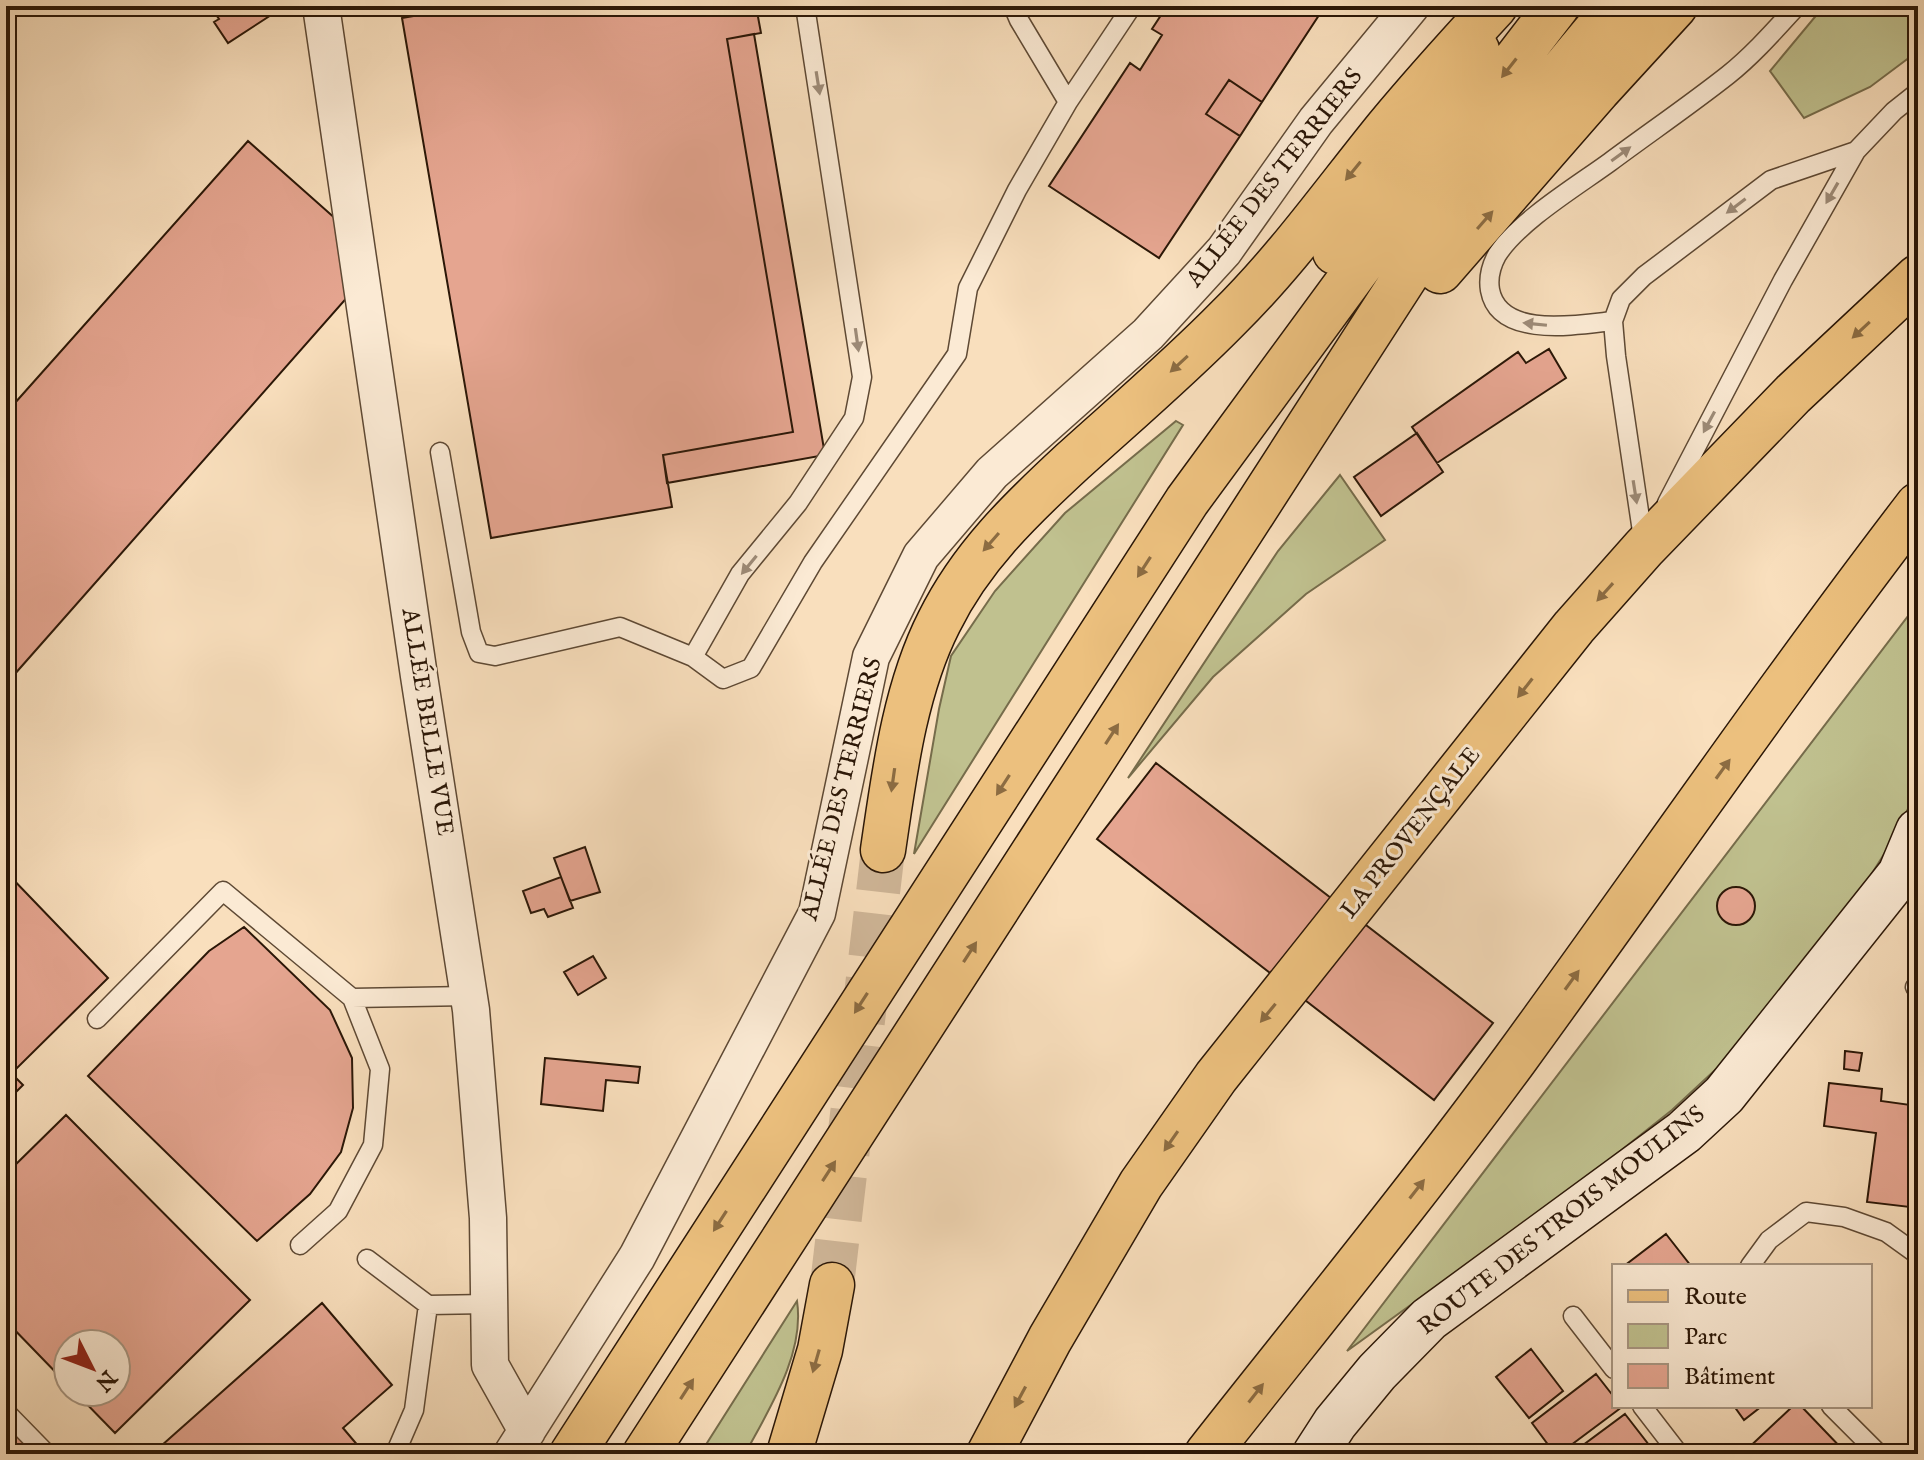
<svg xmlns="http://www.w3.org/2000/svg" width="1924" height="1460" font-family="'IM FELL English',serif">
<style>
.green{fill:#c0c18f;stroke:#766c4b;stroke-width:2}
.building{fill:#e5a590;stroke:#2b1707;stroke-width:2}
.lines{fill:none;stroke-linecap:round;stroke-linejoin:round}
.highway-tunnel{stroke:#d0b799;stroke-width:44;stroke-dasharray:44 22;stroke-linecap:butt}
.lane-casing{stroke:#5e4934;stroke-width:21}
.street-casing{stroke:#5e4934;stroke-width:39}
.secondary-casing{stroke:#2b1707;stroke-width:47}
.primary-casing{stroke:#2b1707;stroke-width:47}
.highway-casing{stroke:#2b1707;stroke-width:47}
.lane{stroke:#fbead4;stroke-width:18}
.street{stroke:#fbead4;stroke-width:36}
.secondary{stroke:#fbead4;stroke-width:44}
.primary{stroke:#ecc07e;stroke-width:44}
.highway{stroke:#ecc07e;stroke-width:44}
.oneway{fill:#8c6c42}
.oneway2{fill:#9d8b78}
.labels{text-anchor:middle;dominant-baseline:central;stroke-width:6;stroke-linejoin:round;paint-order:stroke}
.street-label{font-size:24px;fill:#2b1707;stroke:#fbead4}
</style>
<rect width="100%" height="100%" fill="#f9dfbd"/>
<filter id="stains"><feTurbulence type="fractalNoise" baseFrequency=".0025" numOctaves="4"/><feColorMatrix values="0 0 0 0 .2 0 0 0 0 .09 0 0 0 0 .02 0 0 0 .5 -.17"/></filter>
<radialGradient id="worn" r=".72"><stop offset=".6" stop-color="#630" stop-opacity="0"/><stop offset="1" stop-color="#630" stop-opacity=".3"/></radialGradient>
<path class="green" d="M1824 6H1918V51L1870 87 1804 118 1770 71Z
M1176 421 1183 425 914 854 939 709 951 656 995 591 1065 513Z
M1340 475 1385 540 1306 594 1213 677 1128 778 1278 551Z
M1918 603V787L1896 835 1829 942 1742 1045 1672 1110 1585 1179 1347 1351Z
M797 1301C805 1354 769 1409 745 1454H700Z"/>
<path class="building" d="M210 6H285L228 43 214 22 219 19Z
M471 6H756L761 33 727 39 793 432 663 455 672 507 491 538 402 18Z
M1167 6H1325L1262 102 1229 80 1206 114 1240 136 1159 258 1049 186 1130 63 1140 70 1162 35 1152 29Z
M754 34 825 455 667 483 663 455 793 432 727 39Z
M1229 80 1262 102 1240 136 1206 114Z
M248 141 337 220 351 293 6 684V413Z
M1549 349 1566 378 1437 463 1412 427 1518 352 1526 363Z
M1417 433 1443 472 1381 516 1354 477Z
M1156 763 1493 1023 1434 1100 1097 839Z
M585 847 600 892 570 901 554 858Z
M6 872 108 978 12 1073 6 1068Z
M561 877 573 908 548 917 544 909 531 913 523 891Z
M1717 906a19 19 0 1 1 38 0a19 19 0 1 1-38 0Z
M244 927 330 1010 352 1058 353 1108 341 1152 310 1194 257 1241 88 1076 209 951Z
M593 956 606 978 578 995 564 972Z
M1845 1051 1862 1053 1859 1071 1844 1069Z
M545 1058 640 1067 638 1083 606 1080 603 1111 541 1104Z
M6 1068 23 1085 6 1102Z
M1829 1083 1882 1089 1881 1101 1918 1106V1208L1867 1202 1876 1133 1824 1126Z
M66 1115 250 1300 115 1433 75 1392H116V1344H68V1385L6 1321V1174Z
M1666 1234 1691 1266H1624Z
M322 1303 392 1385 343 1428 365 1454H152Z
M1531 1349 1563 1391 1529 1418 1496 1377Z
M1596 1374 1614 1397V1406L1622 1407 1559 1454H1555L1532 1423Z
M1734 1406H1762L1744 1420Z
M1793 1406H1801L1847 1454H1742Z
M1625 1414 1656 1454H1571Z
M6 1424 35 1454H6Z"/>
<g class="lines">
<path class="highway-tunnel" d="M832 1285 883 850"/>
<g class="lane-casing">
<path id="lane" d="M1013 6 1019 20 1068 102
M1613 321C1577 325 1499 339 1490 290 1488 278 1491 266 1497 255 1519 221 1577 186 1610 162 1649 133 1690 105 1728 75 1753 55 1775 30 1797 6
M440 452 471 632 479 653 495 656 620 627 693 657 723 679 751 668 813 562 957 354 968 288 1017 190 1068 102 1132 6
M1667 503 1783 280 1856 151 1894 111 1918 92
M1644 545 1616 356 1613 321 1621 299 1644 276 1771 180 1856 151
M693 657 740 574 798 503 854 418 862 377 805 6
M1915 987 1918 989
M97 1019 223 891 352 998 469 996
M300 1245 338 1211 373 1145 380 1069 352 998
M367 1259 428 1305 488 1304
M1750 1266 1769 1240 1806 1212 1844 1217 1886 1232 1918 1255
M1573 1316 1614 1369
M1642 1406 1679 1454
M1831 1406 1879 1454
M6 1412 47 1454
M395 1454 414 1410 428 1305"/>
</g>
<g class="street-casing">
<path id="street" d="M321 6 419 676 471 1010 488 1218 490 1365 527 1431
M512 1454 637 1257 817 913 871 657 921 556 992 473 1148 334 1224 251 1316 121 1411 6"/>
</g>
<g class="secondary-casing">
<path id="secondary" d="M1315 1454 1335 1423 1377 1372 1429 1319 1684 1132 1724 1095 1900 874 1918 831"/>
</g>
<g class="primary-casing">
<path id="primary" d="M1335 252 1477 50
M1440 271 1598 90 1675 6
M572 1454 1187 501 1408 200 1557 6
M645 1454 1405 277C1472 184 1542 93 1617 6"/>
</g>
<g class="highway-casing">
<path id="highway" d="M883 850C894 776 904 691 939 622 971 557 1020 510 1073 461 1125 414 1179 368 1228 318 1287 260 1335 192 1387 128 1422 86 1458 46 1495 6
M789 1454 820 1350 832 1285
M989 1454 1050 1339 1141 1184 1216 1077 1574 627 1644 548 1793 394 1918 277
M1207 1454C1311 1322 1417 1193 1516 1058 1650 874 1779 686 1918 505"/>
</g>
<use href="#lane" class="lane"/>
<use href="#street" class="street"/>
<use href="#secondary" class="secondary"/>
<use href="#primary" class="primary"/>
<use href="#highway" class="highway"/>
</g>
<defs><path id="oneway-solid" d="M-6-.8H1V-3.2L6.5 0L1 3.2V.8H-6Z" transform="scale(2)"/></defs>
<g class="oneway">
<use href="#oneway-solid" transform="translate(1509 68) rotate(128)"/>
<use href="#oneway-solid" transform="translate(1353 171) rotate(129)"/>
<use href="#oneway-solid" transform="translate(1485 220) rotate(-49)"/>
<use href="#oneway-solid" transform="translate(1861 330) rotate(137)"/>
<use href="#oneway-solid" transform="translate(1179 364) rotate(137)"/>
<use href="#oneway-solid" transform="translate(991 542) rotate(131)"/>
<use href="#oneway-solid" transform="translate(1144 567) rotate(123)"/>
<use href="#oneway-solid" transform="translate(1605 592) rotate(132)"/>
<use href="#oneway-solid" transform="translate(1525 688) rotate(128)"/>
<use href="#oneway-solid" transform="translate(1112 734) rotate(-57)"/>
<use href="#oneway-solid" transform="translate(1723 769) rotate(-54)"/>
<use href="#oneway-solid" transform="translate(893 780) rotate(98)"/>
<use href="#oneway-solid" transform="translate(1003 785) rotate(123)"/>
<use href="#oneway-solid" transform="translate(970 952) rotate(-57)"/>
<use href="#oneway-solid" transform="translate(1572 980) rotate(-54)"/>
<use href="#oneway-solid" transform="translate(861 1003) rotate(123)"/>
<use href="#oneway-solid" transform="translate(1268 1013) rotate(129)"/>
<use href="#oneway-solid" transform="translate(1171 1141) rotate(125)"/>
<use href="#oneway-solid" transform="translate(829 1171) rotate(-57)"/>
<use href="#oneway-solid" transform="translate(1417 1189) rotate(-52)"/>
<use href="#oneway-solid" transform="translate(720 1221) rotate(123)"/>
<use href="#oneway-solid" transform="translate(816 1361) rotate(106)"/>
<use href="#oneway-solid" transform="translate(687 1389) rotate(-57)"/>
<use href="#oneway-solid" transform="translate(1256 1393) rotate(-52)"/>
<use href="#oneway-solid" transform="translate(1020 1397) rotate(118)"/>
</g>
<g class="oneway2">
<use href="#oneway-solid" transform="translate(818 83) rotate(81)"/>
<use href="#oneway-solid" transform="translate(1621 154) rotate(-36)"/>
<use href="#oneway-solid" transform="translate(1832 193) rotate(120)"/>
<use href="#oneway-solid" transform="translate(1736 206) rotate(143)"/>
<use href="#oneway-solid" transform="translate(1535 324) rotate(-174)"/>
<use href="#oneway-solid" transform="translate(857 340) rotate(82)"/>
<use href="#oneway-solid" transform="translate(1709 422) rotate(118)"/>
<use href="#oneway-solid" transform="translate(1635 492) rotate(81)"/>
<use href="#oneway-solid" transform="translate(749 565) rotate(129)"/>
</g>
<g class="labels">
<g class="street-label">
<text transform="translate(1275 178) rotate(-52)">ALLÉE DES TERRIERS</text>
<text transform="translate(427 722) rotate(81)">ALLÉE BELLE VUE</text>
<text transform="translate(842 789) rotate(-76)">ALLÉE DES TERRIERS</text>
<text transform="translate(1411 833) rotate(-52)">LA PROVENÇALE</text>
<text transform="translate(1562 1221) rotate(-38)">ROUTE DES TROIS MOULINS</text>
</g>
</g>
<rect width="1924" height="1460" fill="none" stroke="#f9dfbd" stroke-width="32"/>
<rect x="8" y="8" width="1908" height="1444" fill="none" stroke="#2b1707" stroke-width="4"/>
<rect x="16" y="16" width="1892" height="1428" fill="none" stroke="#2b1707" stroke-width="2"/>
<rect x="1612" y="1264" width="260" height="144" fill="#fbead4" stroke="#a89682" stroke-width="2"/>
<rect x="1628" y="1290" width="40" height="12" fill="#ecc07e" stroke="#a89682" stroke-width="2"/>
<text x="1684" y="1304" font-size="24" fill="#2b1707">Route</text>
<rect x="1628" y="1324" width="40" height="24" fill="#c0c18f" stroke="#a89682" stroke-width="2"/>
<text x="1684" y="1344" font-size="24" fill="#2b1707">Parc</text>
<rect x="1628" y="1364" width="40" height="24" fill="#e5a590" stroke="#a89682" stroke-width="2"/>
<text x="1684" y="1384" font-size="24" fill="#2b1707">Bâtiment</text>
<g transform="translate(92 1368) rotate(132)"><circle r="38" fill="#fbead4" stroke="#a89682" stroke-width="2"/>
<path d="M0-6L14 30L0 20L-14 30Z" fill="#8f2418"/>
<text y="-12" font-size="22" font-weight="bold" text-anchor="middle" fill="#2b1707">N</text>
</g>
<rect width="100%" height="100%" filter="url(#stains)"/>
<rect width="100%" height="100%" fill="url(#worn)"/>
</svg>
